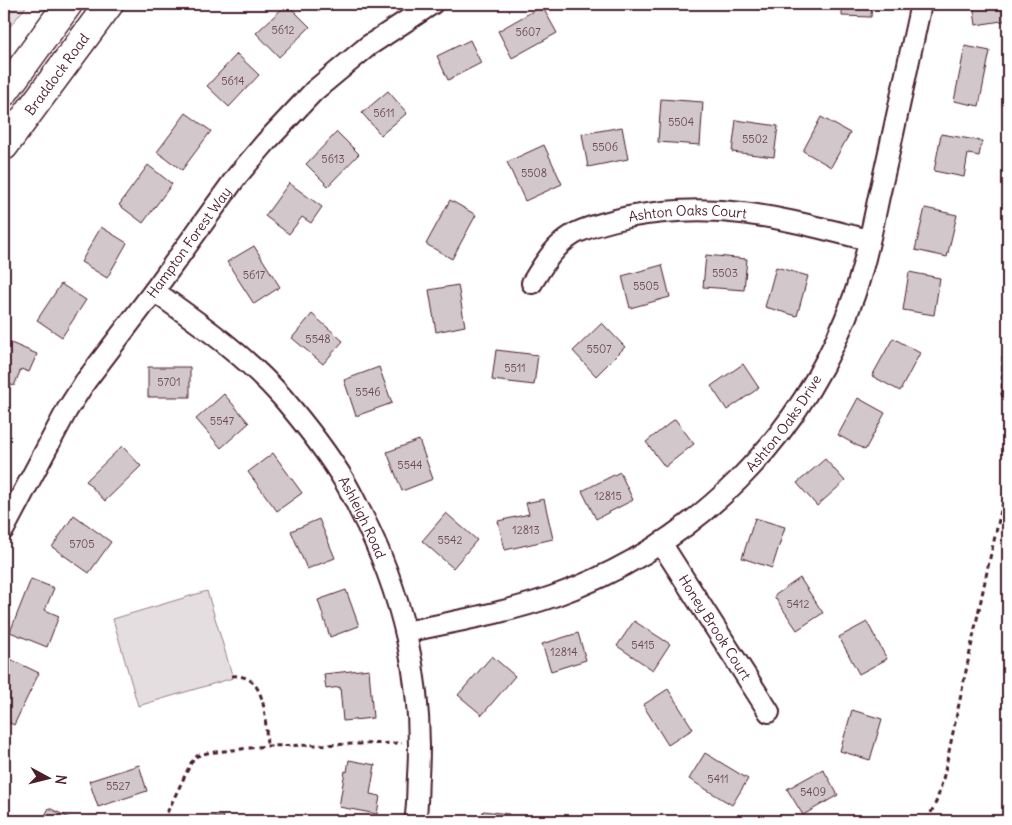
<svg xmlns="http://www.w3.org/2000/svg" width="1012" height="825" font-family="Delius,sans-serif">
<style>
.forest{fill:url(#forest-firs);stroke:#987e86}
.pitch{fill:#e5dee0;stroke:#987e86}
.building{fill:#d2c7cb;stroke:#4a1f2b}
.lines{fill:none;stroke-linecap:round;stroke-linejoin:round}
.street-casing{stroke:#4a1f2b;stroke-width:24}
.secondary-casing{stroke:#4a1f2b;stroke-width:31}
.path{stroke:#4a1f2b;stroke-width:3;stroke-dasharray:5 4;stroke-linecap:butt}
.street{stroke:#fff;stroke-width:20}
.secondary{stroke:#fff;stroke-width:28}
.labels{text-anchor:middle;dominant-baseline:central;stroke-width:4;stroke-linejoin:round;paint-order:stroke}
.number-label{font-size:11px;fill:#6c4953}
.street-label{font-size:14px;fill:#4a1f2b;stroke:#fff}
</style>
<defs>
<pattern id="forest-firs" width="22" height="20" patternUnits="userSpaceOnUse" patternTransform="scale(1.25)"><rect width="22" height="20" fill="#e5dee0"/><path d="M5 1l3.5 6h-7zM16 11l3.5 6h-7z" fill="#c6bec0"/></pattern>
</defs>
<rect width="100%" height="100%" fill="#fff"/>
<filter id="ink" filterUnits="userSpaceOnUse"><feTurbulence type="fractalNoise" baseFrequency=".02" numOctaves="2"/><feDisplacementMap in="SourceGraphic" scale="10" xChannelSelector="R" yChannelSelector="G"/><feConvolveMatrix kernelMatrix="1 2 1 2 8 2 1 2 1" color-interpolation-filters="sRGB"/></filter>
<g filter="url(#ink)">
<path class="forest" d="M4 4H28L4 34Z"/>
<path class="pitch" d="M207 591 233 678 138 706 113 619Z"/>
<path class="building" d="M287 4 310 27 279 57 256 33Z
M842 4H872L871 17 842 16Z
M973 4H1008V20L976 25Z
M542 6 557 33 512 58 498 31Z
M470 40 481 63 448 80 437 56Z
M965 46 990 51 979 106 954 101Z
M237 54 259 75 229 107 207 86Z
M388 91 407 113 381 135 362 113Z
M661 99 703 102 700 145 658 142Z
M186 113 211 131 182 170 157 152Z
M821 117 850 133 831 167 803 151Z
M736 120 778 126 774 157 732 152Z
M622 127 628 159 588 167 582 134Z
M337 132 359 154 328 186 306 164Z
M941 134 982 141 979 156 968 154 964 177 934 171Z
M544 145 562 184 525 201 507 162Z
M148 165 172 184 143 223 119 205Z
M289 183 322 207 311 223 302 217 289 234 265 216Z
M450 200 476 215 452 259 426 244Z
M925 208 957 215 947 257 915 250Z
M101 227 127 243 107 278 81 262Z
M254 246 280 287 254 304 227 262Z
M706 255 747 259 744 290 703 287Z
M662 265 670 297 630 308 622 276Z
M776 267 808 276 797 316 765 307Z
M909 272 940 278 934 315 903 310Z
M61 284 86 300 62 337 37 320Z
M458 285 465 326 436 332 429 290Z
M312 314 343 341 323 364 292 338Z
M602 323 625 347 596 376 573 351Z
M893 338 920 353 900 391 872 376Z
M4 340 37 354 29 372 21 369 14 386 4 382Z
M496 350 538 355 534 385 492 380Z
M743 364 759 388 727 410 711 386Z
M148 367H190V397H148Z
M379 367 392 403 356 416 344 380Z
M224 394 249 423 221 448 196 419Z
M858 398 885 413 865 450 838 435Z
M675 419 694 444 665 467 646 442Z
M419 440 433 479 402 491 387 452Z
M122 446 141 466 105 501 86 481Z
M273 453 302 493 277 511 248 472Z
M825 459 845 481 817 506 797 483Z
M620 472 633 500 596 519 582 491Z
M544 499 553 539 505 550 498 521 529 514 526 503Z
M446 513 477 540 453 568 422 541Z
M74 515 111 542 89 573 52 547Z
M755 518 785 527 772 568 742 558Z
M319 519 335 558 307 569 291 531Z
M800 578 823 613 797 630 774 596Z
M31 579 54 588 45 610 59 616 47 647 10 632Z
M346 590 359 626 330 637 318 600Z
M634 621 670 644 653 670 617 646Z
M867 622 887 659 859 674 839 637Z
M578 633 586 660 551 671 542 644Z
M4 656 39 673 14 725 4 720Z
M492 656 515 676 482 715 458 695Z
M369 669 373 718 343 721 340 687 326 689 324 674Z
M668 689 693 729 668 745 643 705Z
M852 710 882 719 870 760 840 751Z
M705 753 748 779 732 805 689 779Z
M349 760 375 765 370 794 380 796 377 814 339 807 345 771 347 772Z
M139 765 147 791 98 807 89 781Z
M823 769 838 795 803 815 787 789Z
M49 808 76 821H42Z
M483 811 509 814 508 821H482Z
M223 816 224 821H192V820Z"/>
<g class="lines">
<g class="street-casing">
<g id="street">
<path id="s1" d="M532 283C543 265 554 246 574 234 589 226 611 221 628 217 666 210 704 208 742 213 785 218 827 230 869 240"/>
<path id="s2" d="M154 291C199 323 245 355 282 397 305 424 327 452 345 482 350 491 355 500 359 509 402 591 424 683 418 776 417 791 418 806 415 821"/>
<path id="s3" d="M4 529 67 410 85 382 154 291 237 176 266 142 314 91 368 46 432 4"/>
<path id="s4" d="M661 543 769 712"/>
<path id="s5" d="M406 632C455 621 506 613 554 596 695 546 804 437 854 296 865 265 872 229 879 196 894 132 907 68 921 4"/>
</g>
</g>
<g class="secondary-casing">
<g id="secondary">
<path d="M4 92 68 4"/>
<path id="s6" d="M4 146 109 4"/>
</g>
</g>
<path class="path" d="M1008 330 1003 357 1002 394 1008 407
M232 676C268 673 265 721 267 746
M163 821 191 763 197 756 207 753 267 746 402 743
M927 821 937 800 944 775 989 562 1008 481"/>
<use href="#street" class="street"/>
<use href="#secondary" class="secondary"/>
</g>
</g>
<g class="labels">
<g class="number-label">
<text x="283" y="30">5612</text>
<text x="528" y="32">5607</text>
<text x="233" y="81">5614</text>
<text x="384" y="113">5611</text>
<text x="681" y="122">5504</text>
<text x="755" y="139">5502</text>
<text x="605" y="147">5506</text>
<text x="333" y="159">5613</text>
<text x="534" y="173">5508</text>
<text x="725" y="273">5503</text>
<text x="254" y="275">5617</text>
<text x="646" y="286">5505</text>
<text x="318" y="339">5548</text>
<text x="599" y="349">5507</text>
<text x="515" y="368">5511</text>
<text x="169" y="382">5701</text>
<text x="368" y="392">5546</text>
<text x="222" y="421">5547</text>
<text x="410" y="465">5544</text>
<text x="608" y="496">12815</text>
<text x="526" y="530">12813</text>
<text x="450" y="540">5542</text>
<text x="82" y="544">5705</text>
<text x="798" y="604">5412</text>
<text x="643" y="645">5415</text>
<text x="564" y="652">12814</text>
<text x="718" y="779">5411</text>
<text x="118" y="786">5527</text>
<text x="813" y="792">5409</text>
</g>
<g class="street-label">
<text stroke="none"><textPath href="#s6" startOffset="89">Braddock Road</textPath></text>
<text stroke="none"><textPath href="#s1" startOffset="182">Ashton Oaks Court</textPath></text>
<text stroke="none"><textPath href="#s3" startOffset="342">Hampton Forest Way</textPath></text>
<text stroke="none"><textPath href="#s5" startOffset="445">Ashton Oaks Drive</textPath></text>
<text stroke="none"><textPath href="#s2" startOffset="312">Ashleigh Road</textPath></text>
<text stroke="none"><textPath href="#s4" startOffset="100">Honey Brook Court</textPath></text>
</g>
</g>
<rect width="1012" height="825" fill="none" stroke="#fff" stroke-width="20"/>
<rect x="10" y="10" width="992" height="805" fill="none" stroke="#4a1f2b" stroke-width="2" filter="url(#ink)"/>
<g transform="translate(48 778) rotate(97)" stroke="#ffffff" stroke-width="4" paint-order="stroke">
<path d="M0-4L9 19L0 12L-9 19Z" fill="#4a1f2b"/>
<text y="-8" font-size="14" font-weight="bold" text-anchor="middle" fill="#4a1f2b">N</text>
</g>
</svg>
